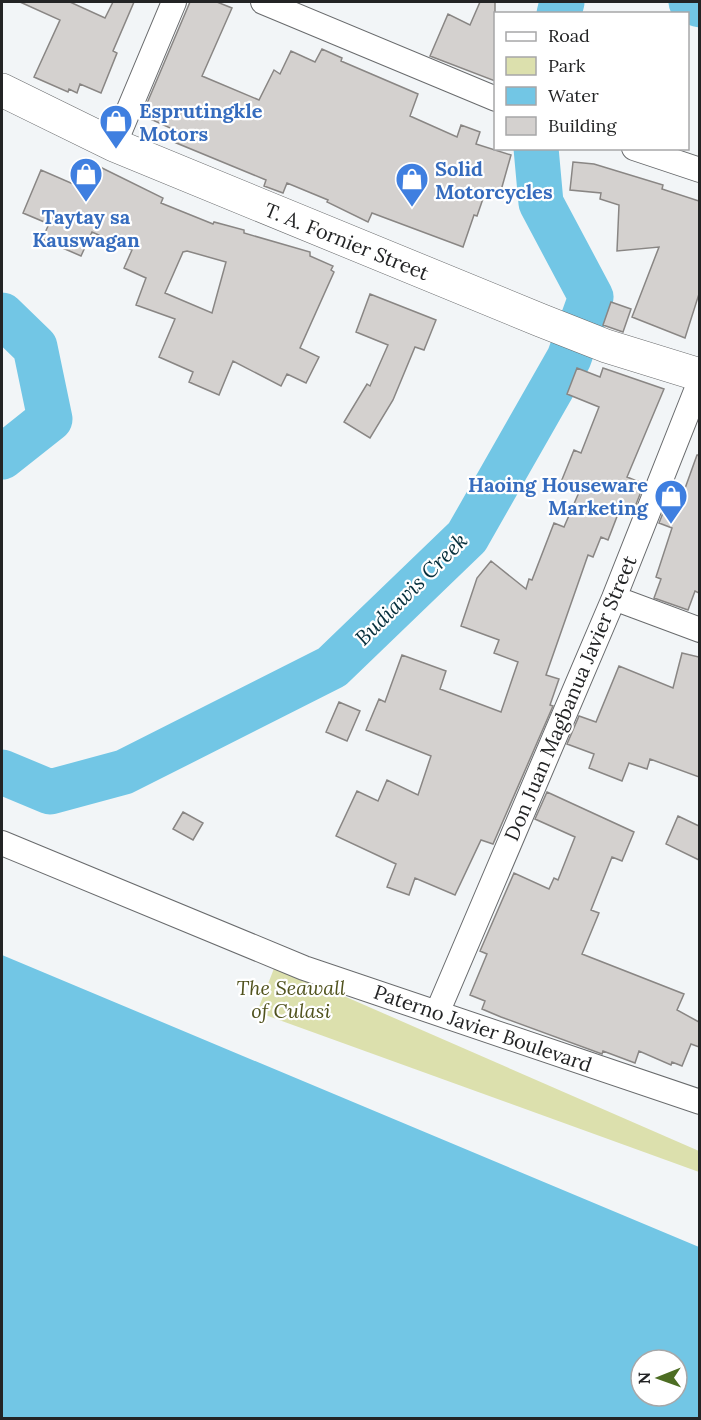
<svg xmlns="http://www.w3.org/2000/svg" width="701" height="1420" font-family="Lora,serif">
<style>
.green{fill:#dce0ad}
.water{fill:#72c6e5;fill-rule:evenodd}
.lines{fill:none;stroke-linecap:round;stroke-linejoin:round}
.river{stroke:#72c6e5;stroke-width:45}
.building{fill:#d4d1cf;stroke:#898684;stroke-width:1.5;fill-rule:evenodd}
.street-casing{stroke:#696b6d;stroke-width:26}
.primary-casing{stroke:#696b6d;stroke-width:34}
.street{stroke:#fff;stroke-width:24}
.primary{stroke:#fff;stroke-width:33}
.labels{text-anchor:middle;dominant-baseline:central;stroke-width:4.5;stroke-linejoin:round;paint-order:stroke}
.shop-label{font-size:20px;font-weight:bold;fill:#366cbe;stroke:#fff;text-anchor:start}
.street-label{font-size:20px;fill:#232425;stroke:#fff}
.park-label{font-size:20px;font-style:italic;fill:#51531e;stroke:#fff}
.water-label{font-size:21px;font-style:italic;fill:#062f3c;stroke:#fff}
</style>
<rect width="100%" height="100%" fill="#f2f5f7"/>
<path class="green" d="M275 966 699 1151V1172L257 1012Z"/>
<path class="water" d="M2 955 699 1247V1418H2ZM641 1360H677V1396H641Z"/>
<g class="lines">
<path class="river" d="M691 2 700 5
M559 14 562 2
M2 315 35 347 50 419 2 457
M2 772 50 792 124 772 332 667 467 537 569 358 591 297 541 203 536 148"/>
</g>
<path class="building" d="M20 2H70L105 18 113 2H134L113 51 117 53 101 93 80 84 77 93 69 89 68 92 34 77 60 20Z
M190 2H217L232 8 202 76 259 100 274 70 280 74 291 51 315 62 322 49 342 58 341 61 418 94 410 116 457 137 461 125 480 132 476 144 511 155 500 194 486 190 477 216 474 215 463 247 372 213 368 222 327 202 328 200 287 183 283 193 264 186 266 180 174 142 179 132 142 115Z
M480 2H495V81L430 56 448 14 470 25Z
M573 162 594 164 663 185 662 189 699 201V294L685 338 632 317 659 247 617 251 619 205 600 199 601 193 570 190Z
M98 166 163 198 161 203 213 224 214 222 244 230V233L310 252V256L333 266 331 270 334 272 300 348 319 357 306 383 287 374 281 386 233 361 219 395 189 382 193 372 159 357 175 319 136 305 146 278 124 268 132 250 92 232 81 256 42 239 49 224 23 213 41 170 87 190ZM187 251 226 262 212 313 165 293 183 252Z
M370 294 436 320 424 350 415 347 393 400 370 438 344 422 367 384 370 386 388 345 356 332Z
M611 302 631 309 623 332 603 325Z
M577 368 600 377 603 368 664 389 627 477 644 484 633 512 624 509 621 516 618 514 608 540 601 537 593 557 588 555 546 675 559 679 550 705 553 706 493 844 481 840 455 895 415 878 409 895 387 887 396 864 336 836 357 791 378 801 387 780 418 795 431 756 366 730 379 699 385 702 402 655 446 671 440 689 501 712 518 662 494 653 499 640 461 626 477 578 491 561 526 589 529 579 532 580 554 523 564 527 580 490 561 482 574 450 581 453 599 407 567 394Z
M697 455H699V593L695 591 688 610 654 598 661 579 656 577 672 528 659 523 672 490 683 494Z
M682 653 699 657V777L650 759 647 769 629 763 622 781 589 768 594 754 567 744 579 716 596 722 619 666 673 688Z
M339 702 360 711 347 741 326 732Z
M547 792 634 832 622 861 612 857 591 910 599 913 582 954 684 994 677 1010 699 1022V1047L691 1044 682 1066 672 1062 671 1065 639 1051 635 1063 603 1051 602 1054 501 1017 482 1009 485 1001 470 995 487 954 480 951 514 873 549 889 554 878 558 880 575 837 535 819Z
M183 812 203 823 193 840 173 829Z
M678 816 699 826V860L666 844Z"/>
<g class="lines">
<g class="street-casing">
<path id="street" d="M263 2 496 99
M114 145 174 2
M634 148 700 170
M614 598 700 630
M2 843 304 968 700 1102
M437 1013 614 598 700 381"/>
</g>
<g class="primary-casing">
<path id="primary" d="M2 90 114 145 540 320 606 346 700 375"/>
</g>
<use href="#street" class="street"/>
<use href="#primary" class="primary"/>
</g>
<defs>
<g id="shop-pin" transform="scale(1.725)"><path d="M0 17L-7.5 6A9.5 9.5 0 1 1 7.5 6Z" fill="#3f7fe0" stroke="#fff"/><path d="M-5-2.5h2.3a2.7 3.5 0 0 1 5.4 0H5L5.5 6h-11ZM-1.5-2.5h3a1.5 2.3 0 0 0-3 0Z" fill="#fff"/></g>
</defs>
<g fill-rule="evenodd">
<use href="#shop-pin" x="116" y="121"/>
<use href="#shop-pin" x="86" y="174"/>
<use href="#shop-pin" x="412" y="179"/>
<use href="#shop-pin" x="671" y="496"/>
</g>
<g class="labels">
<g class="shop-label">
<text x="139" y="110">Esprutingkle<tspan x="139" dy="23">Motors</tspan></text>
<text x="435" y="168">Solid<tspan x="435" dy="23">Motorcycles</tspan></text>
<text x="86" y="216" text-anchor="middle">Taytay sa<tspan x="86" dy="23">Kauswagan</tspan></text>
<text x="648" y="484" text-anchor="end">Haoing Houseware<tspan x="648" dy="23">Marketing</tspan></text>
</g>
<g class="street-label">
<text transform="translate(347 241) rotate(22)">T. A. Fornier Street</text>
<text transform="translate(570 698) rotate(-67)">Don Juan Magbanua Javier Street</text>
<text transform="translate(483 1028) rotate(19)">Paterno Javier Boulevard</text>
</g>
<g class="park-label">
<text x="291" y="987">The Seawall<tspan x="291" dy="23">of Culasi</tspan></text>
</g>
<g class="water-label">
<text transform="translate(411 589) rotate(-45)">Budiawis Creek</text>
</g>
</g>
<rect width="701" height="1420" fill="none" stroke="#232425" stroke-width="6"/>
<rect x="494" y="12" width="195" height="138" fill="#ffffff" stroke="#a7a7a8" stroke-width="1.5"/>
<rect x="506" y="32" width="30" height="9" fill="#ffffff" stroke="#a7a7a8" stroke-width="1.5"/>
<text x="548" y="42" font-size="18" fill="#232425">Road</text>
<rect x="506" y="57" width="30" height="18" fill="#dce0ad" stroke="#a7a7a8" stroke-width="1.5"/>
<text x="548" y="72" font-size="18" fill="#232425">Park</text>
<rect x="506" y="87" width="30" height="18" fill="#72c6e5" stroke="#a7a7a8" stroke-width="1.5"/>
<text x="548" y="102" font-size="18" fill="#232425">Water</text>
<rect x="506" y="117" width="30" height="18" fill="#d4d1cf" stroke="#a7a7a8" stroke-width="1.5"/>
<text x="548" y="132" font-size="18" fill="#232425">Building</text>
<g transform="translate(659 1378) rotate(269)"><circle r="28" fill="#ffffff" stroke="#a7a7a8" stroke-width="1.5"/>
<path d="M0-4.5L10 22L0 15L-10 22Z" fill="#4d6d23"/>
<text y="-9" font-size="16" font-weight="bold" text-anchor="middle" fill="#232425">N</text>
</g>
</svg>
